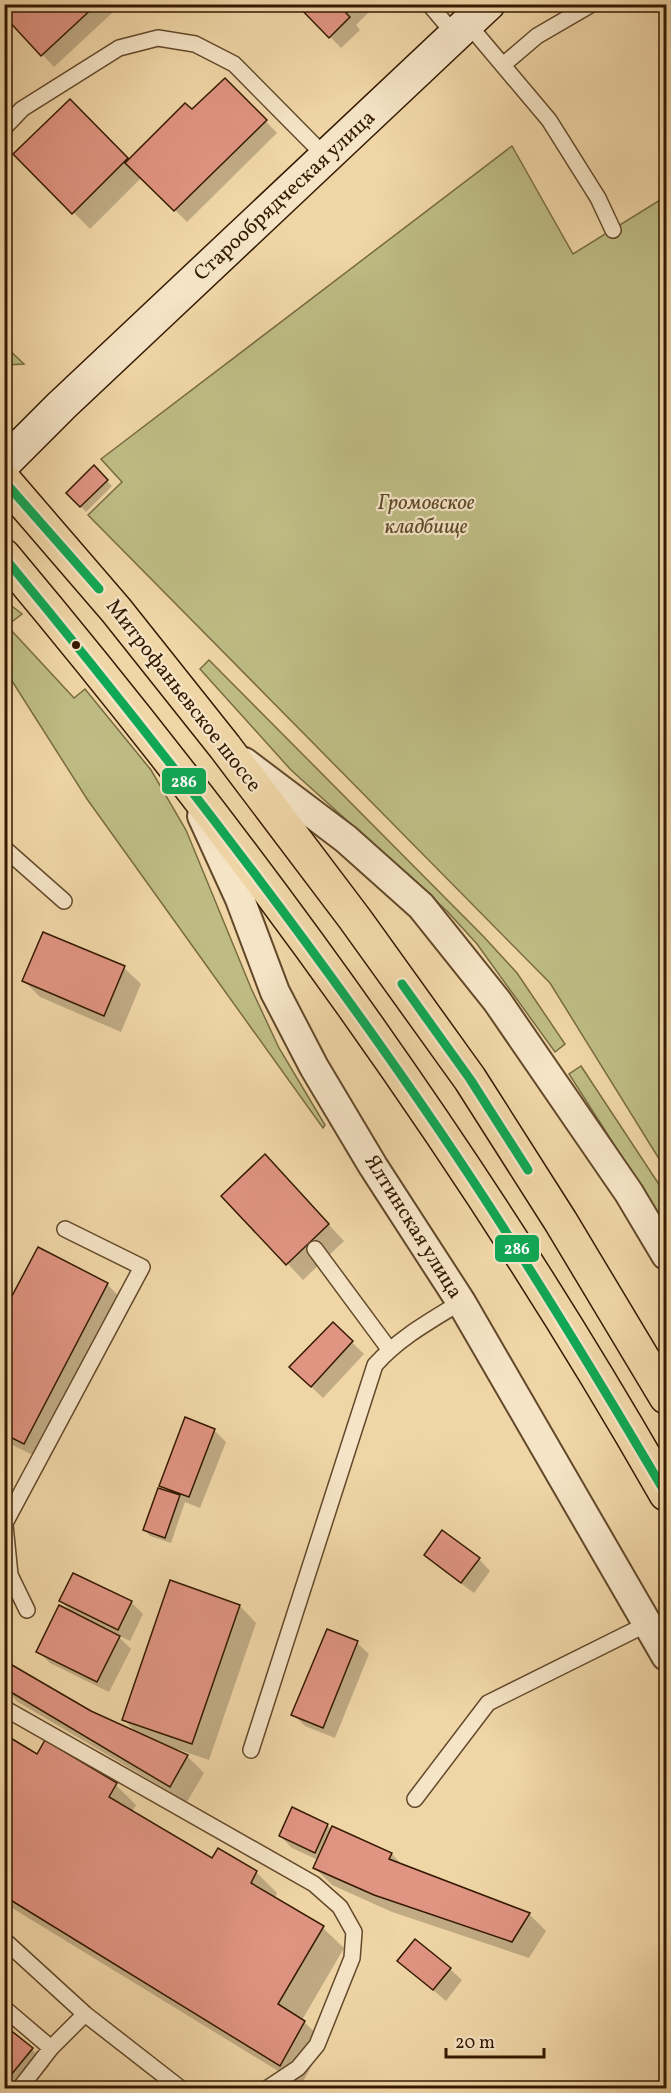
<svg xmlns="http://www.w3.org/2000/svg" width="671" height="2093" font-family="Vollkorn,serif">
<style>
.green{fill:#bebc84;stroke:#796b42;stroke-width:1.5}
.shadow{fill:#0003}
.building{fill:#e09482;stroke:#341a01;stroke-width:1.5}
.lines{fill:none;stroke-linecap:round;stroke-linejoin:round}
.lane-casing{stroke:#63492a;stroke-width:18}
.street-casing{stroke:#63492a;stroke-width:32}
.secondary-casing{stroke:#341a01;stroke-width:36}
.primary-casing{stroke:#341a01;stroke-width:36}
.lane{stroke:#f5e4c6;stroke-width:15}
.street{stroke:#f5e4c6;stroke-width:28}
.secondary{stroke:#f5e4c6;stroke-width:33}
.primary{stroke:#f0d6a7;stroke-width:33}
.bus-1-casing{stroke:#f5e4c6;stroke-width:14}
.bus-1{stroke:#10a855;stroke-width:9}
.bus-dot{fill:#341a01;stroke:#f5e4c6;stroke-width:2}
.labels{text-anchor:middle;dominant-baseline:central;stroke-width:4.5;stroke-linejoin:round;paint-order:stroke}
.street-label{font-size:21px;fill:#341a01;stroke:#f5e4c6}
.park-label{font-size:21px;font-style:italic;fill:#5d4b28;stroke:#f5e4c6}
.line-badge{stroke:#f5e4c6;stroke-width:2}
.badge-label{font-size:16px;text-anchor:middle;font-weight:bold;fill:#fff}
</style>
<rect width="100%" height="100%" fill="#f0d6a7"/>
<filter id="stains"><feTurbulence type="fractalNoise" baseFrequency=".00333" numOctaves="4"/><feColorMatrix values="0 0 0 0 .2 0 0 0 0 .09 0 0 0 0 .02 0 0 0 .5 -.17"/></filter>
<radialGradient id="worn" r=".72"><stop offset=".6" stop-color="#630" stop-opacity="0"/><stop offset="1" stop-color="#630" stop-opacity=".3"/></radialGradient>
<path class="green" d="M512 146 573 254 660 200 666 210V1170L550 983 88 515 122 482 101 459Z
M4 346H5L24 364 5 365Z
M4 600 22 614 5 627H4Z
M11 630 74 698 85 689 151 770 186 830 251 988 279 1048 325 1125 323 1128 87 799 5 670V636Z
M209 660 484 937 517 973 565 1044 555 1052 477 944 447 911 413 880 291 770 200 669Z
M581 1066 666 1195V1226L569 1074Z"/>
<path class="shadow" d="M4 4H104L112 13 54 67 8 18 4 14Z
M298 4H377L356 25 360 30 341 48Z
M225 80 277 133 187 222 142 177 90 229 16 154 70 101 129 161 192 111Z
M94 468 112 486 86 512 68 493Z
M44 933 124 968 141 984 121 1032 40 997 24 981Z
M4 1010 11 1016 4 1036Z
M281 1173 344 1241 303 1280 287 1263Z
M107 1284 123 1301 41 1459 4 1441V1314Z
M333 1324 364 1354 323 1398 303 1379Z
M214 1430 226 1442 200 1508 185 1502 171 1543 150 1536 145 1530 168 1493 161 1485Z
M426 1555 479 1559 490 1571 474 1593 437 1566Z
M60 1601 131 1602 143 1614 130 1641 117 1635 131 1649 109 1692 50 1663 38 1651 74 1614Z
M240 1606 256 1623 209 1760 177 1749 176 1751 187 1756 204 1773 187 1802 18 1702 4 1688 90 1713 138 1734 123 1719Z
M328 1630 357 1643 369 1654 335 1738 305 1726 293 1714Z
M4 1736 38 1756 116 1785 136 1805 132 1812 212 1860 218 1850 256 1872 277 1893 274 1899 323 1928 344 1948 302 2020 325 2042 301 2085 4 1903Z
M293 1809 328 1826 332 1830V1828L392 1854 404 1867 529 1914 546 1931 529 1958 392 1912 332 1885 315 1868 318 1860 292 1848 280 1836Z
M399 1961 450 1969 462 1980 446 2001Z
M4 2027 32 2049 49 2066 30 2088H25L4 2072Z"/>
<path class="building" d="M21 4H97L41 56 6 18Z
M296 4H354L346 13 350 17 329 38Z
M225 78 267 120 174 211 125 163 185 103 192 109Z
M70 99 128 158 72 214 13 154Z
M94 465 108 480 80 507 66 493Z
M43 932 125 966 104 1016 22 981Z
M265 1154 329 1224 286 1265 221 1196Z
M38 1247 108 1283 24 1444 4 1434V1311Z
M333 1322 353 1341 311 1387 289 1367Z
M185 1417 215 1429 189 1497 159 1486Z
M158 1488 180 1495 165 1538 143 1530Z
M442 1530 480 1558 461 1583 424 1555Z
M73 1573 132 1601 118 1630 59 1601Z
M170 1580 240 1605 192 1744 122 1720Z
M59 1605 120 1636 97 1682 36 1652Z
M327 1629 358 1641 323 1728 291 1715Z
M12 1665 91 1711 188 1755 170 1787 4 1688V1678Z
M4 1734 37 1754 45 1740 117 1783 109 1797 212 1858 218 1848 257 1871 251 1883 324 1926 278 2004 305 2021 280 2066 4 1896Z
M292 1807 328 1824 315 1853 279 1836Z
M332 1826 392 1853 389 1859 530 1913 512 1942 374 1895 313 1868Z
M415 1939 451 1968 433 1990 397 1961Z
M4 2025 33 2048 11 2075 4 2070Z"/>
<g class="lines">
<g class="lane-casing">
<path id="lane" d="M429 4 456 36
M468 24 549 120 598 198 613 230
M503 65 537 36 592 4
M4 128 22 109 119 48 158 38 195 44 234 64 327 158
M4 848 64 901
M315 1249 389 1349
M4 1525 142 1267 65 1229
M5 1525 10 1575 27 1610
M4 1708 314 1884 340 1907 354 1932 352 1958 317 2045 298 2068 268 2088
M251 1750 375 1365C399 1338 430 1321 461 1302
M415 1799 488 1703 649 1623
M4 1940 85 2014 180 2088
M4 2008 51 2048
M20 2088 51 2048 85 2014"/>
</g>
<g class="street-casing">
<path id="street" d="M244 762 346 839 421 906 497 1001 629 1193 666 1255
M202 816 240 899 275 992 314 1067 373 1166 461 1302 666 1656"/>
</g>
<g class="secondary-casing">
<path id="secondary" d="M4 463 61 406 488 4"/>
</g>
<g class="primary-casing">
<path id="primary" d="M4 480 116 610 225 747 355 919 470 1079 561 1222 666 1397
M4 556C250 849 476 1161 666 1494"/>
</g>
<use href="#lane" class="lane"/>
<use href="#street" class="street"/>
<use href="#secondary" class="secondary"/>
<use href="#primary" class="primary"/>
<g class="bus-1-casing">
<path id="bus-1" d="M4 481 99 589
M4 557C156 741 302 929 437 1127 518 1246 593 1370 666 1494
M402 984 470 1079 528 1170"/>
</g>
<use href="#bus-1" class="bus-1"/>
</g>
<circle class="bus-dot" cx="76" cy="645" r="5"/>
<g class="labels">
<g class="street-label">
<text transform="translate(285 196) rotate(-43)">Старообрядческая улица</text>
<text transform="translate(183 696) rotate(52)">Митрофаньевское шоссе</text>
<text transform="translate(413 1227) rotate(58)">Ялтинская улица</text>
</g>
<g class="park-label">
<text x="426" y="503">Громовское<tspan x="426" dy="24">кладбище</tspan></text>
</g>
</g>
<g class="line-badge">
<rect x="161" y="767" width="46" height="28" rx="6" fill="#10a855"/>
<rect x="494" y="1234" width="46" height="29" rx="6" fill="#10a855"/>
</g>
<g class="badge-label">
<text x="184" y="787">286</text>
<text x="517" y="1254">286</text>
</g>
<rect width="671" height="2093" fill="none" stroke="#f0d6a7" stroke-width="24"/>
<rect x="6" y="6" width="659" height="2081" fill="none" stroke="#341a01" stroke-width="3"/>
<rect x="12" y="12" width="647" height="2069" fill="none" stroke="#341a01" stroke-width="1.5"/>
<path d="M446 2048v9h98v-9" fill="none" stroke="#341a01" stroke-width="3"/>
<text x="455" y="2048" font-size="18" fill="#341a01" stroke="#f5e4c6" stroke-width="4.5" paint-order="stroke">20 m</text>
<rect width="100%" height="100%" filter="url(#stains)"/>
<rect width="100%" height="100%" fill="url(#worn)"/>
</svg>
